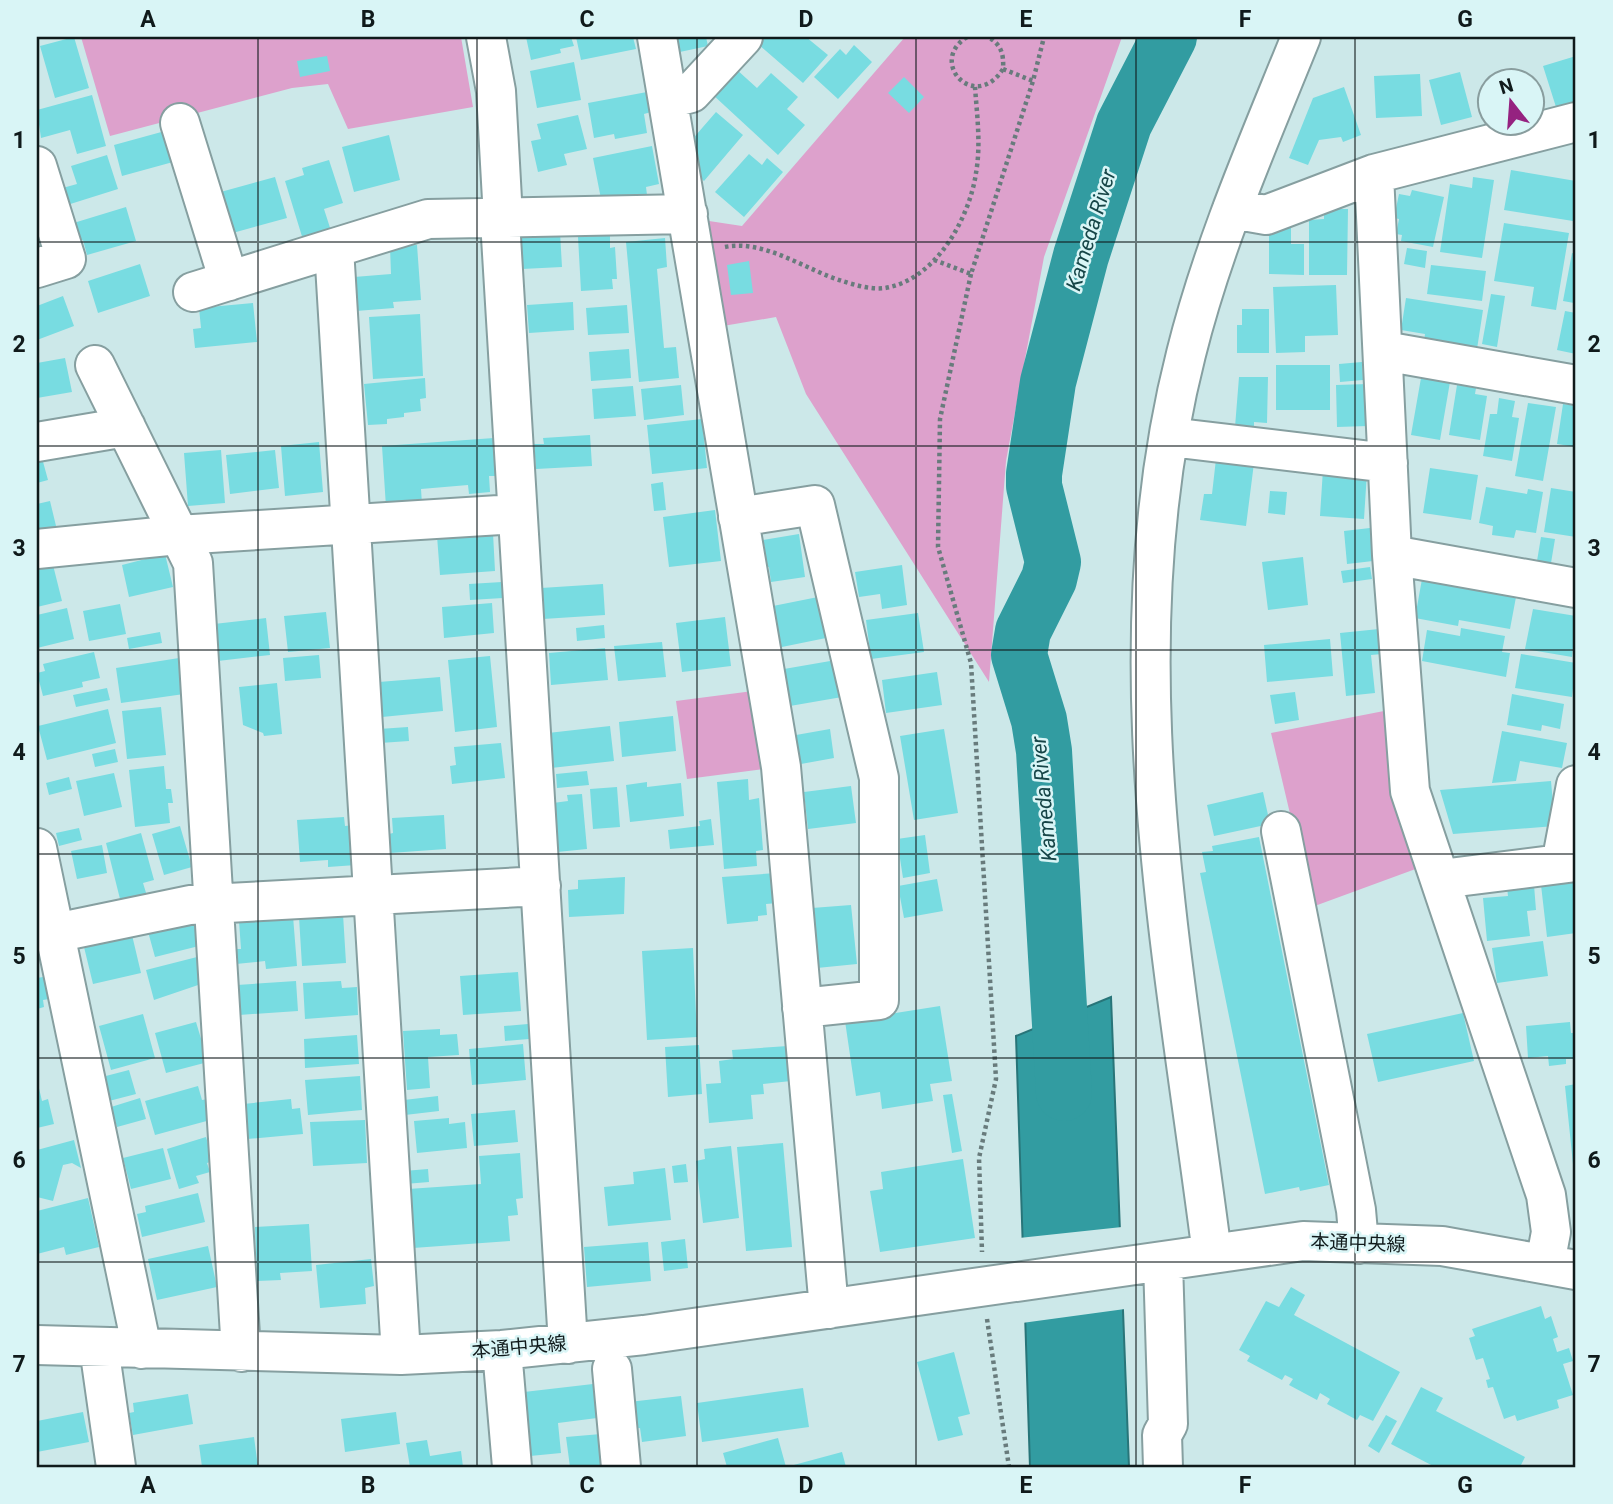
<svg xmlns="http://www.w3.org/2000/svg" width="1613" height="1504" font-family="Roboto,'Noto Sans JP',sans-serif">
<style>
.green{fill:#dda1cc}
.water{fill:#329ca1;stroke:#287579;stroke-width:2}
.pier{fill:#cce8e9}
.lines{fill:none;stroke-linecap:round;stroke-linejoin:round}
.river{stroke:#329ca1;stroke-width:56}
.building{fill:#78dce1}
.minor-casing{stroke:#869fa0;stroke-width:42}
.path{stroke:#687b7c;stroke-width:4.5;stroke-dasharray:3.5 3.5;stroke-linecap:butt}
.minor{stroke:#fff;stroke-width:38}
.grid{fill:none;stroke:#101a1b;stroke-width:2;stroke-opacity:0.55}
.labels{text-anchor:middle;dominant-baseline:central;stroke-width:5;stroke-linejoin:round;paint-order:stroke}
.street-label{font-size:19px;fill:#101a1b;stroke:#d9f5f6}
.water-label{font-size:21px;font-style:italic;fill:#164547;stroke:#d9f5f6}
.neatline{fill:none;stroke:#101a1b;stroke-width:2.5}
.grid-label{font-size:23px;text-anchor:middle;font-weight:bold;fill:#101a1b}
</style>
<rect width="100%" height="100%" fill="#cce8e9"/>
<path class="green" d="M81 37H461L473 107 348 129 328 84 292 88 110 136Z
M905 37H1122L1044 257 1006 461 989 682 806 394 776 317 723 326 709 221 742 226Z
M753 691 764 769 687 779 676 701Z
M1384 711 1391 777 1421 867 1312 907 1271 733Z"/>
<path class="water" d="M1111 997 1129 1467H1030L1016 1036Z"/>
<path class="pier" d="M1122 1227 1125 1309 1022 1323 1019 1238Z"/>
<g class="lines">
<path class="river" d="M1064 1093 1044 751 1039 720 1019 655 1023 631 1049 579 1053 562 1034 486V474L1048 382 1081 256 1124 124 1169 37"/>
</g>
<path class="building" d="M74 37 89 88 55 98 40 46Z
M526 37H571L574 46 560 49 561 53 531 60Z
M576 37H633L636 49 581 60Z
M672 37H706L708 46 675 53Z
M766 37H806L828 55 803 83 759 45Z
M854 45 872 62 838 99 814 77 840 49 846 55Z
M327 56 330 71 300 77 297 61Z
M1576 56V101L1556 107 1543 66Z
M574 62 581 100 537 108 530 71Z
M736 69 757 88 771 73 798 97 787 109 805 125 778 155 712 94Z
M1460 72 1472 117 1441 125 1429 80Z
M1420 74 1422 116 1376 118 1374 76Z
M904 77 924 97 909 113 888 93Z
M1344 87 1361 135 1343 142 1341 137 1319 140 1308 165 1289 158 1313 98Z
M647 92 651 112 644 114 647 133 615 139 614 134 594 138 588 103Z
M92 95 106 146 77 154 70 130 41 138 37 110Z
M716 112 743 135 704 181 693 171 699 163 683 150Z
M578 115 587 149 564 154 567 165 538 172 531 141 541 139 537 124Z
M165 131 173 162 122 176 114 145Z
M389 135 400 180 354 192 342 147Z
M652 146 659 184 646 187 647 195 602 204 593 158Z
M749 154 762 165 767 158 783 172 744 217 715 192Z
M107 155 118 189 64 206 59 189 77 184 71 166Z
M329 160 343 203 324 209 332 234 304 243 285 181 304 175 302 168Z
M1511 170 1576 181 1573 221 1504 210Z
M275 177 287 218 229 234 217 193Z
M1473 177 1494 180 1482 258 1440 252 1450 184 1472 188Z
M1412 190 1444 197 1433 247 1401 241 1402 235 1396 234 1399 219 1394 218 1399 194 1410 196Z
M126 207 136 241 87 255 83 240 73 243 67 225Z
M1324 209H1348L1347 275H1309V220L1324 219Z
M1504 223 1569 233 1556 310 1531 306 1534 287 1494 281Z
M1269 227H1291V244H1304V275L1269 274Z
M560 232 562 267 522 269 521 234Z
M610 235V248L615 247 617 279H612L613 289 581 291 578 237Z
M665 238 667 267 657 269 664 348 676 347 679 378 639 382 626 242Z
M417 245 421 300 393 302 394 308 356 311 354 277 391 274 390 247Z
M1407 248 1427 251 1425 268 1404 264Z
M1572 253 1576 254 1574 303 1563 301Z
M749 261 753 293 731 295 727 265Z
M140 264 150 296 98 313 88 281Z
M1431 265 1486 271 1482 301 1427 294Z
M1336 285 1338 335 1305 336V352L1276 353 1273 287Z
M1491 294 1505 296 1497 347 1482 344Z
M63 296 74 326 37 340V306Z
M1406 298 1483 310 1477 349 1424 341 1425 334 1401 330Z
M573 302 574 330 529 333 527 305Z
M253 303 257 342 195 348 193 329 201 328 199 308Z
M627 305 629 333 588 335 586 308Z
M1242 309H1269V353H1237V325H1242Z
M1565 311 1576 313V354L1557 350Z
M420 314 423 376 373 379 369 317Z
M629 349 631 378 591 381 589 352Z
M65 358 72 392 37 398V363Z
M1362 362 1363 380 1340 382 1339 364Z
M1276 365H1330V410H1276Z
M1239 377H1268L1267 423 1254 422V428L1235 427Z
M425 378 426 398 420 399 421 411 404 413V417L387 419V424L368 425 364 384Z
M1421 378 1450 382 1440 440 1411 435Z
M1368 384V426L1337 427 1336 385Z
M681 385 684 415 644 420 641 389Z
M1457 385 1476 388 1475 394 1487 396 1480 440 1449 435Z
M633 386 636 416 594 419 592 389Z
M1499 398 1515 401 1512 417 1519 418 1512 461 1483 456 1490 414H1497Z
M1528 403 1556 407 1543 481 1515 476Z
M1563 404 1576 406V447L1557 444Z
M702 419 707 468 652 474 647 425Z
M590 435 592 466 536 469 534 444H544L543 438Z
M494 438 497 476H489L490 492 469 494 468 485 421 489 422 504 386 507 382 446Z
M319 442 323 492 285 496 281 446Z
M221 450 225 503 188 506 184 453Z
M275 450 279 488 230 494 226 455Z
M42 458 48 480 37 483V459Z
M1216 459 1254 463 1246 526 1200 520 1204 494H1212Z
M1430 468 1478 475 1471 520 1423 513Z
M1323 469 1367 472 1364 519 1320 516Z
M663 482 666 510 654 511 651 484Z
M1486 487 1527 494 1528 489 1543 492 1536 533 1516 530 1514 538 1492 535 1493 526 1479 523Z
M1551 488 1576 492V537L1544 532Z
M1270 491 1287 492 1285 515 1268 513Z
M50 501 57 530 37 535V504Z
M715 510 721 561 669 567 663 517Z
M1370 528 1373 561 1347 564 1344 531Z
M493 533 495 571 440 575 437 536Z
M799 534 805 577 771 582 769 567 762 568 759 549 765 548 763 540Z
M1541 537 1555 539 1550 569 1536 567Z
M165 554 173 587 129 597 122 565Z
M1303 557 1308 605 1268 610 1262 562Z
M53 565 62 601 37 607V569Z
M902 565 907 605 882 609 880 594 859 597 855 572Z
M1370 567 1372 579 1343 583 1341 571Z
M1422 579 1516 597 1510 629 1459 620 1458 626 1415 618Z
M502 582 503 598 470 600 469 584Z
M603 584 605 615 543 619 541 588Z
M818 597 826 638 777 648 768 607Z
M492 603 494 633 444 638 442 607Z
M120 604 126 634 89 641 83 611Z
M67 608 74 639 37 648V615Z
M1533 609 1576 616 1572 657 1525 649Z
M326 612 330 648 288 652 284 616Z
M918 613 924 652 871 659 866 620Z
M725 617 731 666 682 672 676 623Z
M266 618 270 655 218 661 214 624Z
M604 625 605 638 577 641 576 628Z
M1461 628 1505 636 1502 652 1510 653 1506 677 1422 661 1427 630 1460 636Z
M1379 629 1382 654 1371 655 1375 693 1346 696 1340 633Z
M160 632 162 643 129 649 127 638Z
M1330 639 1333 676 1267 682 1264 645Z
M662 642 666 677 618 681 614 646Z
M605 648 608 680 551 685 549 653Z
M94 652 100 678 82 682 83 687 43 696 37 673 45 671 43 664Z
M1521 654 1576 663 1572 697 1515 688Z
M319 655 321 678 285 681 283 658Z
M490 656 497 727 455 732 448 660Z
M179 658 184 694 121 703 116 668Z
M836 660 842 697 790 706 784 669Z
M937 672 942 705 886 713 882 680Z
M440 677 443 711 382 717 379 682Z
M277 683 282 734 264 736 263 733 243 725 239 687Z
M107 688 110 700 76 707 73 695Z
M1295 692 1299 720 1275 724 1270 695Z
M1512 694 1564 704 1560 729 1542 725 1541 731 1507 725Z
M161 707 166 755 127 759 122 711Z
M108 709 116 743 47 760 38 726Z
M673 716 676 751 622 757 619 722Z
M610 726 614 761 551 768 548 733Z
M408 727 409 741 380 743 379 729Z
M830 729 834 758 801 764 796 735Z
M944 729 958 813 914 820 900 736Z
M1502 731 1567 743 1562 768 1520 761 1516 781 1492 783Z
M501 743 505 778 452 784 450 766 456 765 454 747Z
M115 749 118 762 95 767 92 754Z
M164 766 166 789H171L173 803H168L170 823 135 827 129 770Z
M587 771 589 785 557 788 556 774Z
M114 773 122 807 84 816 76 781Z
M69 777 72 789 49 795 46 783Z
M748 779 749 800 759 798 763 850 756 851 757 866 724 869 717 782Z
M1551 781 1555 826 1453 834 1440 790Z
M647 782V787L681 783 684 816 630 822 626 785Z
M851 786 856 823 808 829 804 792Z
M617 787 620 827 593 829 590 789Z
M1263 792 1270 824 1214 836 1207 805Z
M582 794 587 849 557 852 553 803 568 801 567 795Z
M444 815 446 849 390 853 389 834 393 833 392 818Z
M344 817 345 826 354 825 356 865 328 867V860L300 862 297 820Z
M711 819 714 845 670 849 668 830 700 826 699 821Z
M180 826 192 867 164 875 152 834Z
M79 828 82 840 59 846 56 833Z
M141 833 154 880 143 883 147 896 121 903 106 843Z
M925 835 930 873 903 878 897 839Z
M1259 837 1329 1185 1300 1191 1299 1187 1265 1194 1200 873 1206 872 1202 852 1213 851 1212 846Z
M102 845 107 873 77 879 71 851Z
M776 873 778 903 766 904 767 915 758 916V921L727 924 722 877Z
M625 877 624 914 569 917 568 890 578 889V880Z
M937 879 943 911 904 918 898 886Z
M1576 881V933L1547 937 1541 885Z
M1534 885 1536 910 1527 911 1530 936 1487 941 1483 898 1508 896 1507 887Z
M851 905 857 964 817 968 812 908Z
M343 914 346 963 302 966 299 917Z
M293 916 297 966 266 969 265 961 236 964 235 949H241L239 921Z
M192 917 199 946 155 957 147 928Z
M132 935 141 973 93 984 84 947Z
M1543 941 1548 976 1497 983 1492 948Z
M693 948 697 1037 647 1040 642 951Z
M197 957 204 983 154 1000 146 970Z
M518 972 521 1011 463 1015 460 976Z
M43 977 49 999 43 1000 44 1007 37 1009V978Z
M296 981 298 1011 239 1015 237 985Z
M341 981 342 988 357 987 358 1015 305 1019 303 983Z
M940 1006 952 1081 930 1084 933 1101 882 1109 880 1092 856 1096 845 1021Z
M1463 1013 1474 1061 1378 1082 1367 1034Z
M143 1014 155 1058 111 1070 99 1026Z
M196 1022 208 1062 166 1073 155 1033Z
M1570 1022 1571 1033H1576V1059H1566V1064L1549 1066 1548 1056 1528 1058 1526 1026Z
M528 1024 529 1039 505 1041 504 1026Z
M440 1029V1035L457 1034 459 1055 428 1057 430 1088 407 1090 403 1031Z
M357 1035 359 1064 305 1068 304 1039Z
M523 1044 526 1080 472 1085 469 1049Z
M699 1045 702 1094 668 1097 665 1047Z
M788 1046 791 1081 763 1084 764 1094 751 1095 753 1119 709 1123 706 1084 721 1083 719 1061 733 1059 732 1050Z
M129 1070 136 1094 109 1101 102 1077Z
M360 1076 362 1110 308 1115 305 1080Z
M38 1084 42 1101 48 1099 54 1124 37 1128Z
M1576 1084V1174H1574L1565 1086Z
M198 1086 202 1100 208 1099 214 1119 155 1135 145 1101Z
M952 1094 962 1151 952 1153 943 1095Z
M438 1096 439 1111 405 1115 404 1100Z
M140 1098 146 1119 117 1127 111 1107Z
M291 1099 292 1109 300 1108 303 1134 247 1139 243 1104Z
M515 1110 518 1142 474 1146 471 1114Z
M449 1118V1124L465 1122 467 1148 417 1153 414 1121Z
M365 1120 367 1163 313 1166 310 1122Z
M206 1137 213 1161 207 1163 210 1172 196 1176 199 1183 179 1189 167 1149Z
M74 1140 81 1168 72 1163 63 1165 53 1201 37 1197V1150Z
M783 1143 792 1247 746 1251 737 1147Z
M731 1146 739 1218 703 1223 696 1161 705 1159 704 1149Z
M163 1148 171 1179 131 1189 123 1158Z
M520 1153 523 1198 516 1199 518 1215 508 1216 510 1241 413 1248 408 1189 481 1184 479 1156Z
M963 1159 975 1238 880 1252 870 1191 883 1189 881 1172Z
M686 1164 688 1182 674 1183 672 1166Z
M665 1168 671 1220 608 1226 604 1187 634 1184 633 1172Z
M428 1169 429 1182 405 1184 404 1171Z
M198 1193 205 1222 142 1237 137 1214 146 1212 145 1206Z
M88 1198 99 1247 66 1255 64 1247 37 1254V1211Z
M309 1224 312 1271 280 1273 281 1280 257 1281 255 1227Z
M685 1239 688 1268 664 1271 661 1242Z
M648 1242 651 1281 587 1287 584 1247Z
M208 1246 217 1287 157 1300 148 1259Z
M371 1259 374 1286 365 1288 366 1304 320 1308 316 1265Z
M1291 1287 1305 1295 1294 1315 1400 1372 1373 1421 1360 1415 1357 1420 1327 1404 1330 1399 1320 1393 1317 1400 1289 1385 1293 1379 1285 1375 1282 1380 1247 1361 1250 1356 1239 1350 1266 1301 1279 1307Z
M1541 1306 1545 1319 1551 1316 1558 1337 1553 1339 1557 1352 1569 1348 1573 1361 1563 1364 1573 1395 1557 1400 1559 1408 1517 1421 1515 1415 1504 1419 1493 1387 1488 1388 1486 1380 1490 1379 1483 1358 1476 1360 1469 1338 1475 1336 1472 1329Z
M954 1352 970 1414 958 1417 963 1435 938 1441 917 1362Z
M593 1384 597 1418 558 1423 561 1453 530 1456 524 1392Z
M1421 1387 1443 1398 1436 1411 1525 1457 1520 1467H1435L1391 1444Z
M803 1388 809 1427 702 1442 697 1403Z
M188 1394 193 1424 133 1435 129 1413 134 1412 133 1403Z
M681 1396 686 1436 642 1442 640 1428 632 1429 629 1402Z
M83 1412 89 1442 37 1452V1421Z
M396 1412 400 1444 345 1452 341 1419Z
M1386 1415 1397 1421 1379 1453 1368 1446Z
M601 1434 605 1467H570L566 1437Z
M254 1437 258 1467H202L199 1445Z
M778 1438 786 1467H727L723 1453Z
M427 1440 430 1456 461 1451 463 1467H410L406 1443Z
M842 1452 846 1467H790V1466Z"/>
<g class="lines">
<g class="minor-casing">
<path id="minor" d="M486 37 496 91 503 218 501 237 568 1344
M657 37 781 767 829 1309
M668 99 691 93 743 37
M180 123 229 281
M37 166 66 259 37 268
M1374 174 1392 555 1410 791 1546 1195 1551 1232 1545 1264
M1232 209 1266 215 1374 174 1576 122
M193 292 334 248
M1384 351 1576 385
M95 365 193 563 241 1352
M1170 437 1388 463
M37 442 126 427
M738 517 815 505 879 778V1000L802 1008
M37 549 178 535 516 514
M1392 555 1576 588
M1281 831 1356 1210 1359 1244
M37 848 142 1349
M1561 864 1576 785
M1441 879 1576 862
M55 933 190 905 541 886
M1212 1254C1174 956 1110 651 1186 354 1213 245 1259 141 1301 37
M37 1345 401 1355 502 1350 644 1335 1303 1241 1442 1246 1576 1270
M99 1347 116 1467
M502 1350 512 1467
M401 1355 334 248 428 219 688 214
M612 1369 621 1467
M1163 1467 1162 1435 1168 1424 1163 1262"/>
</g>
<path class="path" d="M967 37C927 62 975 113 1003 69 1004 54 1001 44 988 37
M1003 69 1033 81 1044 37
M725 247C764 239 806 270 842 281 855 285 871 290 885 288 935 280 969 220 976 173 981 145 977 115 975 87
M934 260 971 274 1033 81
M971 274 940 419 938 547 971 663 996 1079 979 1158 982 1252
M987 1319 1009 1467"/>
<use href="#minor" class="minor"/>
</g>
<path class="grid" d="M258 37V1467M477 37V1467M697 37V1467M916 37V1467M1136 37V1467M1355 37V1467M37 242H1576M37 446H1576M37 650H1576M37 854H1576M37 1058H1576M37 1262H1576"/>
<g class="labels">
<g class="street-label">
<text transform="translate(1358 1243) rotate(2)">本通中央線</text>
<text transform="translate(519 1347) rotate(-5)">本通中央線</text>
</g>
<g class="water-label">
<text transform="translate(1091 230) rotate(-73)">Kameda River</text>
<text transform="translate(1044 799) rotate(-95)">Kameda River</text>
</g>
</g>
<rect width="1613" height="1504" fill="none" stroke="#d9f5f6" stroke-width="77"/>
<g transform="translate(1511 102) rotate(343)"><circle r="33" fill="#d9f5f6" stroke="#899d9e" stroke-width="2"/>
<path d="M0-5L12 26L0 18L-12 26Z" fill="#952280"/>
<text y="-10" font-size="19" font-weight="bold" text-anchor="middle" fill="#101a1b">N</text>
</g>
<rect x="38" y="38" width="1536" height="1428" class="neatline"/>
<g class="grid-label">
<text x="148" y="27">A</text>
<text x="368" y="27">B</text>
<text x="587" y="27">C</text>
<text x="806" y="27">D</text>
<text x="1026" y="27">E</text>
<text x="1245" y="27">F</text>
<text x="1465" y="27">G</text>
<text x="19" y="148">1</text>
<text x="1594" y="148">1</text>
<text x="19" y="352">2</text>
<text x="1594" y="352">2</text>
<text x="19" y="556">3</text>
<text x="1594" y="556">3</text>
<text x="19" y="760">4</text>
<text x="1594" y="760">4</text>
<text x="19" y="964">5</text>
<text x="1594" y="964">5</text>
<text x="19" y="1168">6</text>
<text x="1594" y="1168">6</text>
<text x="19" y="1372">7</text>
<text x="1594" y="1372">7</text>
<text x="148" y="1493">A</text>
<text x="368" y="1493">B</text>
<text x="587" y="1493">C</text>
<text x="806" y="1493">D</text>
<text x="1026" y="1493">E</text>
<text x="1245" y="1493">F</text>
<text x="1465" y="1493">G</text>
</g>
</svg>
